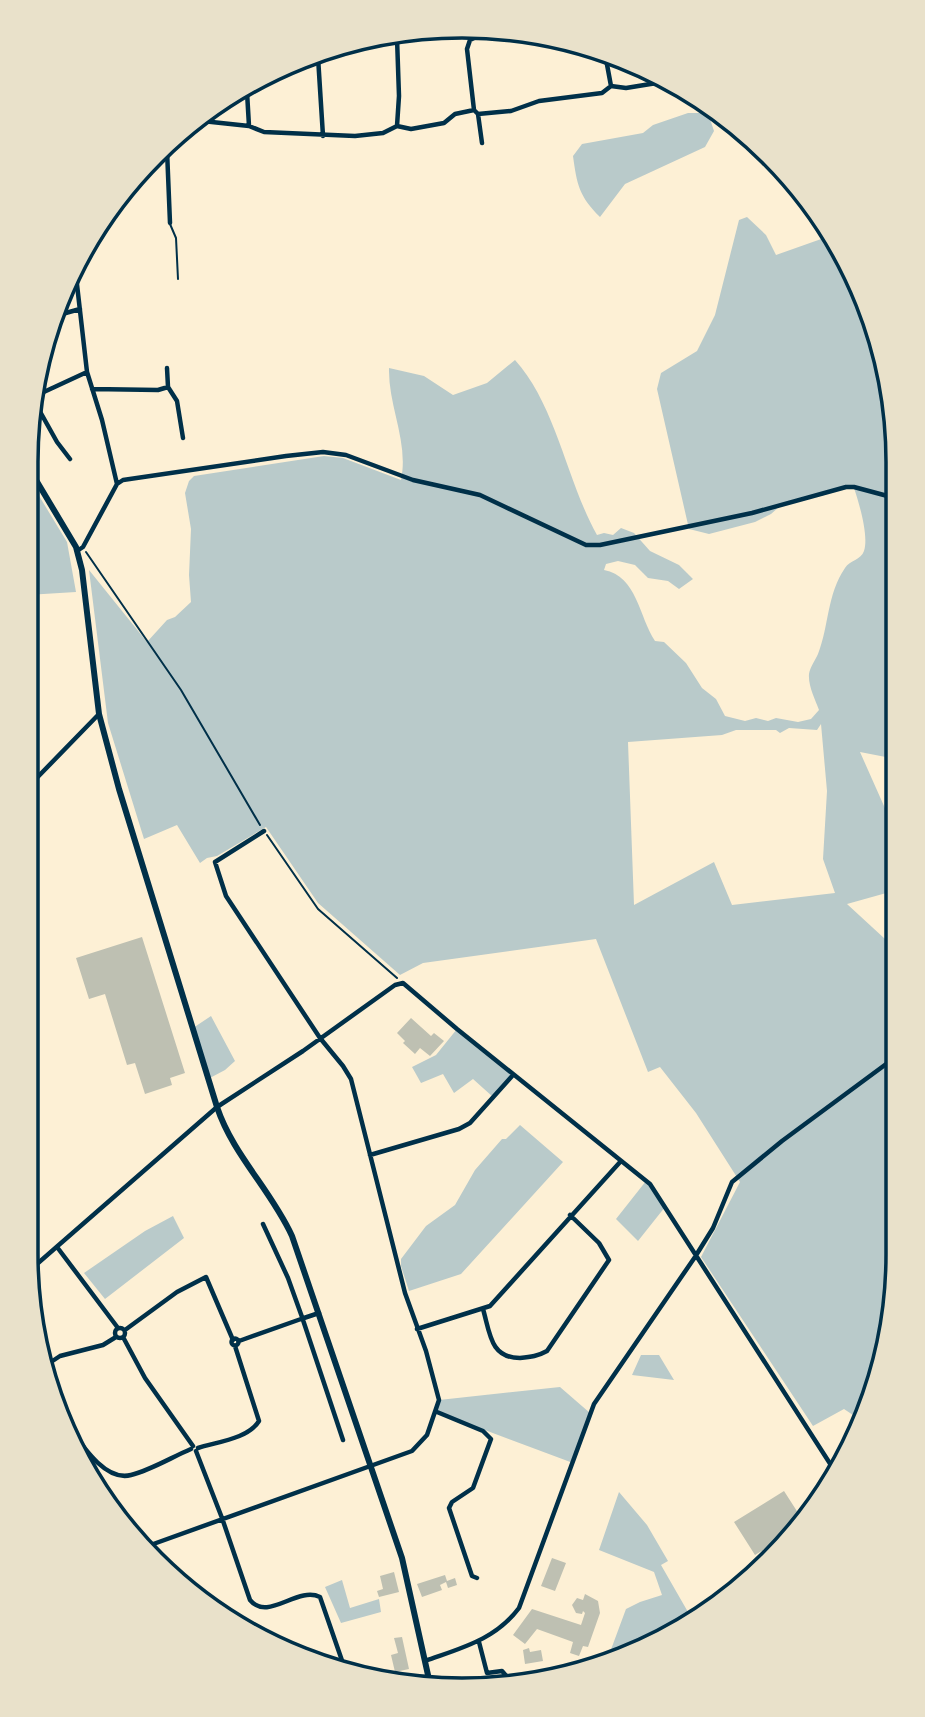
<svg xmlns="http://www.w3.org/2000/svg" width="925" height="1717" font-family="Rubik,sans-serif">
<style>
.green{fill:#b9caca;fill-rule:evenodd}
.building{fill:#bec0b2}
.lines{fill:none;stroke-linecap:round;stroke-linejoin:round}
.path{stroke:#003049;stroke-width:2}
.service{stroke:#003049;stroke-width:2}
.minor{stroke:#003049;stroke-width:4.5}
.secondary{stroke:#003049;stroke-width:6}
.rim{fill:none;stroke:#003049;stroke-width:3.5}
</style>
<rect width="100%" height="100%" fill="#fdf0d5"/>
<path class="green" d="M688 113H708L714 131 705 147 625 184 600 217C579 196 577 185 573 156L582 144 643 133 653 125Z
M747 217 766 235 776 255 824 238 833 237 883 384H889L895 406 896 759 860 752 896 833 897 890 847 904 897 950 898 1283 884 1368 862 1421 844 1409 813 1426 701 1257 740 1182 696 1113 660 1067 648 1072 596 939 423 963 400 975 318 903 266 827 217 856 207 858 200 863 177 825 144 839 108 723 89 570 147 642 167 620 175 617 191 602 189 575 191 529 185 493 189 481 194 476 324 456 343 458 401 480C409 442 388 406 389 368L424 376 453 395 487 383 515 360C556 405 567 482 597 535L604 533 613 535 621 528 634 533 650 551 679 565 693 579 679 589 668 581 648 578 635 565 618 561 606 564 604 570C637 576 639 617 655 641L664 642 686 663 702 688 716 699 725 716 745 721 756 718 768 721 776 718 798 722 811 719 819 710C815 699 808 686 809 674 810 667 815 661 818 654 829 626 827 594 845 568 850 560 861 560 864 551 869 536 859 503 854 488H846L780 506 771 514 755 522 709 534 689 529 657 389 661 373 697 351 715 315 739 220ZM821 724 827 791 823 859 835 893 732 905 714 862 634 905 628 742 722 735 736 730H776L780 733 789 728 817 730Z
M27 476 67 542 76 592 27 595Z
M211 1016 235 1061 225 1070 208 1079 193 1028Z
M457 1029 513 1075 493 1097 473 1079 454 1093 443 1074 421 1083 412 1067 436 1055Z
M520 1125 563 1162 461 1274 409 1291 401 1266V1259L426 1226 455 1205 475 1170 502 1139H506Z
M646 1181 665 1207 638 1241 616 1219Z
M173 1216 184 1238 105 1299 84 1273 145 1231Z
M641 1355H659L674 1380 632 1375Z
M560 1387 590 1413 573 1463 437 1412 439 1400Z
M619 1492 647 1525 668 1561 661 1565 692 1619 630 1657 606 1663 626 1609 640 1602 662 1595 654 1572 599 1550Z
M342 1580 350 1608 379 1599 381 1612 341 1623 325 1587Z"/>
<path class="building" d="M142 937 185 1073 170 1078 172 1085 145 1094 135 1063 127 1065 105 994 89 999 76 958Z
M411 1018 431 1036 434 1033 444 1041 430 1056 420 1048 415 1054 403 1043 405 1041 397 1033Z
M784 1491 802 1519 792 1532 755 1555 734 1522Z
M552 1558 566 1563 555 1591 541 1586Z
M394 1572 399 1592 379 1597 377 1591 383 1589 380 1576Z
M445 1575 447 1581 455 1578 457 1585 448 1588 446 1582 440 1585 442 1590 422 1597 417 1584Z
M585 1594 598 1601 600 1613 588 1647 583 1646 579 1656 570 1653 573 1642 537 1629 525 1644 513 1635 532 1609 581 1625 585 1613 583 1611 582 1614 576 1613 572 1605 577 1598 583 1600Z
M402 1637 409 1669 395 1672 391 1655 398 1653 394 1638Z
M529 1648 530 1652 541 1650 543 1661 525 1664 523 1650Z"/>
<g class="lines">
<path class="path" d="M86 552 181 690 260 825
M267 835 318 909 397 978"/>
<path class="service" d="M170 224 176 238 178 279"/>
<path class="minor" d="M318 57 323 136
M606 59 611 86
M247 92 249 126
M704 101 708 113
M474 110 467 49 470 40 478 36 530 34
M478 114 482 143
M193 120 249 126 264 132 355 136 383 133 397 126 411 129 444 123 455 114 474 110 478 114 511 111 539 101 602 93 611 86 626 88 669 81
M397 126 399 96 397 38
M167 150 170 223
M75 267 87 372 102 420 117 484 83 547 77 551
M55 316 80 309
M168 387 177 401 183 438
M92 389 158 390 168 387 167 368
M33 397 87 372
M33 399 57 442 70 459
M117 484 123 480 286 456 323 452 346 455 413 480 480 495 586 545H600L752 513 846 487H854L895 498
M27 788 99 714
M370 1155 459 1129 470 1123 513 1075
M263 1224 288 1278 302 1317
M57 1247 118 1328
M29 1271 217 1107 303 1051 395 985 403 983 457 1029 650 1184 838 1476
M483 1309C490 1333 490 1358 520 1358 531 1357 538 1356 547 1351L609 1260 599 1243 570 1215
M304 1318 319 1313
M303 1320 343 1440
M115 1333a5 5 0 1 1 10 0a5 5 0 1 1-10 0Z
M417 1329 490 1306 621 1161
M125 1330 177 1292 206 1277 233 1340
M123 1337 145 1378 193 1446
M231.5 1342a3.5 3.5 0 1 1 7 0a3.5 3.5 0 1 1-7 0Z
M239 1341 301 1319
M45 1366 60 1356 103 1345 116 1337
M437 1412 483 1431 491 1439 473 1488 452 1502 449 1508 472 1576 477 1578
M60 1415C76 1435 102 1483 131 1475 151 1470 172 1457 191 1449
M198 1448C216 1442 248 1439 259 1421L235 1346
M196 1451 222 1518 250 1600C268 1622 297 1586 320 1597L347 1675
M145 1547 412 1451 427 1435 439 1400 426 1351 405 1293 351 1079 343 1066 320 1038 226 896 215 862 264 831
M479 1642 487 1673 502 1671 508 1678 510 1686
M425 1661C461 1648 495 1640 519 1608L594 1404 695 1257 713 1228 732 1182 782 1141 897 1056"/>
<path class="secondary" d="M27 465 76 547 82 570 99 714 119 789 217 1107C233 1155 271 1190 292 1236L402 1558 430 1684"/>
</g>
<path d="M0 0H925V1717H0ZM462 38H462A424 424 0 0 1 886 462V1254A424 424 0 0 1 462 1678H462A424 424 0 0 1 38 1254V462A424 424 0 0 1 462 38Z" fill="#e9e1ca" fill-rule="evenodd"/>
<path class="rim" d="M462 38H462A424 424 0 0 1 886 462V1254A424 424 0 0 1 462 1678H462A424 424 0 0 1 38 1254V462A424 424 0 0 1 462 38Z"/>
</svg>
